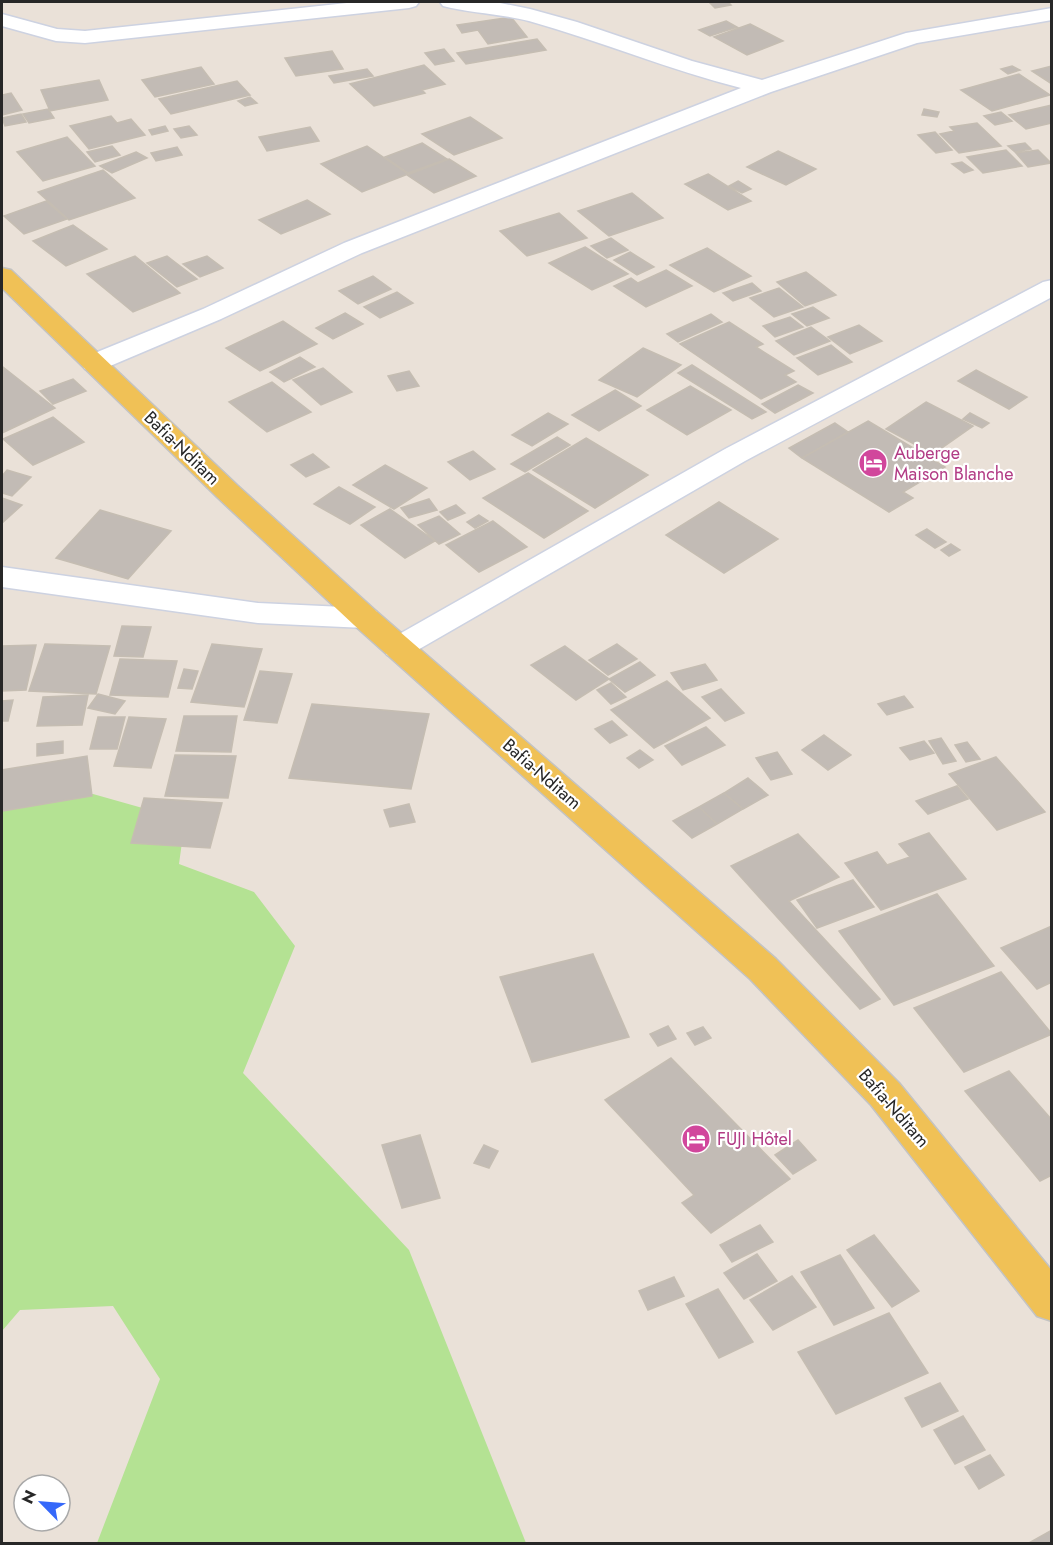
<svg xmlns="http://www.w3.org/2000/svg" width="1053" height="1545" font-family="Jost,sans-serif">
<style>
.green{fill:#b4e293}
.building{fill:#c2bbb5;stroke:#c5bdb2;stroke-width:1.5}
.lines{fill:none;stroke-linecap:round;stroke-linejoin:round}
.minor-casing{stroke:#cdd2e1;stroke-width:3}
.major-casing{stroke:#c3c3c3;stroke-width:3}
.minor{fill:#fff;fill-rule:evenodd}
.major{fill:#f0c156;fill-rule:evenodd}
.labels{text-anchor:middle;dominant-baseline:central;stroke-width:4.5;stroke-linejoin:round;paint-order:stroke}
.street-label{font-size:18px;fill:#272727;stroke:#fff}
.hotel-label{font-size:18px;fill:#b23c85;stroke:#fff;text-anchor:start}
</style>
<rect width="100%" height="100%" fill="#eae1d8"/>
<path class="green" d="M2 793 93 794 185 820 179 864 254 892 295 946 243 1073 409 1250 526 1543H97L160 1379 113 1306 20 1310 2 1331Z"/>
<path class="building" d="M709 2H728L731 5 715 8Z
M511 17 527 37 488 44 478 30 462 33 457 25Z
M726 21 737 27 710 36 699 30Z
M750 24 783 41 747 55 714 37Z
M537 39 546 50 466 64 457 53Z
M444 49 454 61 435 65 425 53Z
M332 51 343 69 296 76 285 58Z
M424 65 445 84 422 90 425 93 374 106 350 84Z
M1012 66 1020 70 1008 74 1001 69Z
M1052 66V84L1032 71Z
M201 67 214 84 155 97 142 80Z
M367 69 373 76 334 83 329 76Z
M1019 74 1050 95 992 111 961 90Z
M99 80 108 100 50 111 41 90Z
M237 81 250 95 171 114 159 99Z
M11 93 22 110 2 115V95Z
M250 97 257 103 245 106 238 101Z
M1052 105V123L1026 129 1009 115Z
M48 109 54 118 29 123 23 114Z
M924 109 939 112 937 117 922 115Z
M1001 112 1012 121 995 125 984 116Z
M21 114 26 122 5 126 2 118Z
M111 116 117 123 131 119 145 135 89 149 70 126Z
M470 117 502 138 454 155 422 134Z
M977 123 1001 146 959 153 940 134 954 131 950 127Z
M165 126 168 131 152 135 149 130Z
M189 126 197 135 181 138 174 129Z
M310 127 319 141 267 151 259 137Z
M935 132 952 150 936 153 918 135Z
M67 137 95 166 43 181 17 152Z
M422 143 447 159 408 173 385 157Z
M1025 143 1031 149 1015 152 1008 146Z
M112 146 120 155 95 162 87 152Z
M367 146 408 174 362 192 321 164Z
M177 147 182 155 156 161 151 153Z
M1006 150 1022 166 983 173 967 157Z
M1038 150 1051 163 1028 167 1016 153Z
M778 151 816 169 786 185 747 167Z
M136 152 147 158 112 173 100 166Z
M449 159 476 176 434 193 407 175Z
M962 162 973 170 964 173 952 164Z
M103 170 135 198 69 220 38 192Z
M708 174 751 201 728 210 685 184Z
M738 181 751 189 742 193 729 186Z
M632 193 663 218 609 236 578 211Z
M307 200 330 214 281 234 259 220Z
M46 201 67 219 24 234 4 216Z
M559 213 587 238 527 256 500 231Z
M73 225 107 249 66 266 33 241Z
M611 238 628 250 607 258 591 246Z
M585 247 628 274 592 290 549 263Z
M707 248 751 276 714 292 670 265Z
M630 252 654 267 637 275 614 260Z
M135 256 180 293 133 312 87 274Z
M167 256 197 279 177 287 147 263Z
M207 256 223 268 200 277 183 264Z
M666 270 692 286 646 307 614 286 631 278 638 283Z
M806 272 836 295 805 306 777 282Z
M373 276 391 289 358 304 339 291Z
M752 283 761 291 733 301 723 293Z
M779 288 803 307 774 317 750 298Z
M397 292 413 303 380 318 364 307Z
M813 307 829 318 807 326 792 314Z
M345 313 363 324 333 339 316 328Z
M711 314 722 322 678 342 667 334Z
M790 317 803 327 775 337 763 326Z
M283 321 317 344 260 371 226 348Z
M729 322 763 344 756 347 794 371 785 375 796 382 761 399 680 344Z
M859 325 882 341 850 354 828 337Z
M811 327 830 341 794 355 776 341Z
M831 345 852 362 818 375 797 358Z
M643 348 681 365 637 397 599 380Z
M300 357 315 367 284 382 270 372Z
M692 365 766 412 752 419 678 373Z
M3 367 55 408 2 433Z
M323 368 352 392 321 405 293 380Z
M976 370 1027 397 1009 409 958 381Z
M409 371 419 386 397 391 388 376Z
M73 379 86 391 53 404 40 391Z
M272 382 311 412 267 432 229 402Z
M798 385 813 393 775 413 762 404Z
M690 386 731 410 687 435 647 410Z
M615 390 641 406 599 431 572 415Z
M926 402 973 426 933 454 886 429Z
M548 413 568 424 532 446 512 435Z
M970 413 989 423 982 428 963 419Z
M53 417 84 442 33 465 3 439Z
M868 421 945 467 903 492 913 498 889 512 802 458Z
M835 423 848 432 802 458 789 448Z
M557 437 570 445 525 472 511 464Z
M586 438 648 475 595 508 533 470Z
M473 451 495 469 470 480 448 462Z
M313 454 329 467 306 477 291 465Z
M385 465 427 488 394 509 353 485Z
M7 470 31 477 12 496 2 493V476Z
M528 473 588 511 544 538 483 498Z
M339 487 375 507 350 524 314 504Z
M2 498 22 505 2 523Z
M429 499 437 510 409 518 401 508Z
M719 502 778 539 724 573 666 535Z
M456 505 465 513 448 520 440 512Z
M390 509 435 541 405 558 361 525Z
M100 510 171 531 128 579 56 558Z
M479 515 488 521 475 528 467 522Z
M439 516 460 534 439 544 418 525Z
M493 521 527 547 479 572 446 545Z
M927 529 946 542 935 548 916 535Z
M951 544 960 550 949 556 941 550Z
M122 626 151 627 143 657 114 656Z
M45 644 110 646 96 694 29 691Z
M212 644 262 649 244 707 191 702Z
M617 644 637 659 608 675 589 660Z
M36 645 26 690 2 691V646Z
M565 646 609 679 576 700 531 665Z
M120 659 177 661 168 697 110 695Z
M640 662 655 675 625 692 609 679Z
M705 664 717 680 683 690 671 673Z
M184 669 198 671 192 689 178 688Z
M260 671 292 674 277 723 244 720Z
M667 681 710 718 654 748 611 710Z
M611 683 626 697 611 704 597 690Z
M721 689 744 713 725 721 702 697Z
M98 694 125 701 115 714 88 708Z
M88 695 82 725 37 726 43 697Z
M904 696 913 707 887 715 878 704Z
M13 700 8 721H2V701Z
M312 704 429 714 411 789 289 778Z
M184 716H237L231 752 176 751Z
M98 717H125L117 749H90Z
M129 717 166 719 151 768 114 766Z
M612 721 627 735 610 743 595 729Z
M706 727 725 745 682 765 665 746Z
M824 735 851 755 828 770 802 750Z
M941 738 956 761 943 764 929 741Z
M63 741V753L37 756V744Z
M924 741 934 753 910 760 900 748Z
M967 742 980 759 966 762 955 745Z
M640 750 653 760 639 768 627 758Z
M777 752 792 774 771 780 756 758Z
M175 755 236 756 228 798 165 796Z
M87 756 92 796 2 811V770Z
M996 757 1045 812 997 830 949 774Z
M748 778 768 795 743 809 724 793Z
M957 786 968 799 928 814 916 801Z
M724 793 743 809 717 824 699 807Z
M144 798 222 803 210 848 131 843Z
M409 804 415 822 390 827 384 810Z
M699 807 717 824 692 838 673 821Z
M929 833 966 879 881 910 845 863 877 852 887 865 910 857 899 844Z
M798 834 839 877 789 901 880 999 860 1009 731 866Z
M853 880 874 907 817 928 797 900Z
M937 894 994 966 894 1005 839 931Z
M1052 926V982L1037 989 1001 948Z
M593 954 629 1037 532 1062 500 977Z
M1001 972 1052 1034 964 1072 914 1008Z
M668 1026 676 1039 658 1046 650 1034Z
M703 1027 711 1038 695 1045 687 1033Z
M671 1058 790 1179 711 1233 682 1203 694 1195 605 1100Z
M1009 1071 1052 1120V1175L1040 1181 965 1091Z
M420 1135 440 1198 402 1208 382 1145Z
M798 1140 816 1160 793 1174 775 1155Z
M484 1145 498 1151 489 1168 474 1163Z
M760 1225 773 1242 732 1262 720 1245Z
M874 1235 919 1291 892 1307 847 1250Z
M757 1254 777 1281 744 1299 724 1273Z
M840 1255 874 1308 834 1325 801 1272Z
M792 1276 816 1307 773 1330 750 1300Z
M674 1277 684 1296 648 1310 639 1291Z
M718 1289 753 1342 719 1358 686 1304Z
M889 1313 928 1373 836 1414 798 1352Z
M940 1383 958 1411 922 1427 905 1398Z
M963 1416 985 1450 955 1464 934 1430Z
M990 1455 1004 1475 979 1489 965 1467Z
M1052 1530V1544H1027Z"/>
<g class="lines">
<g class="minor-casing">
<path id="minor" d="M356 2H419L416 6 409 8 85 43 56 41 2 26V14L57 29 85 31Z
M440 2H495L530 9 577 22 692 61 762 80 906 33 1052 8V20L917 43 771 92 362 253 221 319 103 369 94 371 85 369 81 363 85 357 203 309 344 243 741 88C669 70 601 41 529 21 501 14 471 13 443 6Z
M1052 280V297L745 461 409 655 398 658 387 655 383 648 387 641 725 449 1043 282Z
M2 567 258 603 365 608 376 611 380 618 376 625 365 628 258 623 2 587Z"/>
</g>
<g class="major-casing">
<path id="major" d="M2 268 11 270 237 485 376 611 776 959 899 1083 1052 1271V1321L1037 1316 871 1105 750 979 354 625 217 497 2 288Z"/>
</g>
<use href="#minor" class="minor"/>
<use href="#major" class="major"/>
</g>
<defs>
<g id="hotel-disc" transform="scale(1.5)"><circle r="9.5" fill="#d1479c" stroke="#fff"/><path d="M-6-4.5h1.5V1H6V5H4.5V3h-9V5H-6ZM-4 0a1.8 1.8 0 1 1 3.6 0ZM.5 0V-2.5h3Q6-2.5 6 0Z" fill="#fff"/></g>
</defs>
<g fill-rule="evenodd">
<use href="#hotel-disc" x="873" y="463"/>
<use href="#hotel-disc" x="696" y="1139"/>
</g>
<g class="labels">
<g class="street-label">
<text transform="translate(182 448) rotate(44)">Bafia-Nditam</text>
<text transform="translate(542 774) rotate(41)">Bafia-Nditam</text>
<text transform="translate(894 1108) rotate(49)">Bafia-Nditam</text>
</g>
<g class="hotel-label">
<text x="894" y="453">Auberge<tspan x="894" dy="21">Maison Blanche</tspan></text>
<text x="717" y="1139">FUJI Hôtel</text>
</g>
</g>
<rect width="1053" height="1545" fill="none" stroke="#272727" stroke-width="6"/>
<g transform="translate(42 1503) rotate(295)"><circle r="28" fill="#ffffff" stroke="#a9a9a9" stroke-width="1.5"/>
<path d="M0-4.5L10 22L0 15L-10 22Z" fill="#3568fa"/>
<text y="-9" font-size="16" font-weight="bold" text-anchor="middle" fill="#272727">N</text>
</g>
</svg>
